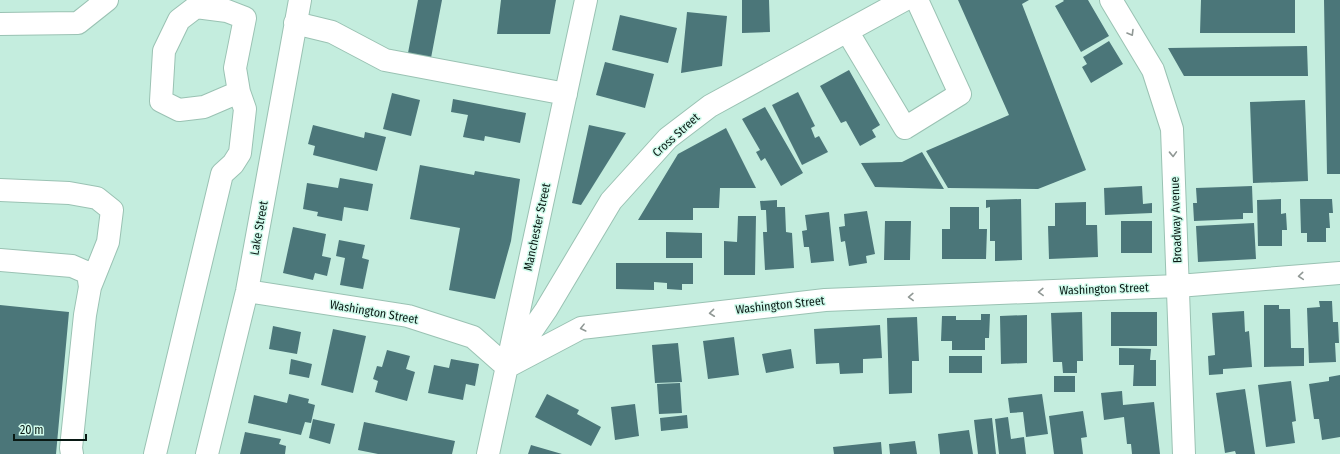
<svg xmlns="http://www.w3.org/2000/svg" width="1340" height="454" font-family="'Fira Sans Condensed',sans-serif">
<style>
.building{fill:#4b7679}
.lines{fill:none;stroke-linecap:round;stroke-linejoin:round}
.minor-casing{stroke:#9ac2b3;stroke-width:24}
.minor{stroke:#fff;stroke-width:22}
.oneway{stroke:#909895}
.labels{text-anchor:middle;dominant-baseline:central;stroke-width:3;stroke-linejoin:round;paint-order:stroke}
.street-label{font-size:12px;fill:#091914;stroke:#d1fbec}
</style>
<rect width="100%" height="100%" fill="#c4edde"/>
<path class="building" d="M418 0H442L431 58 408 53Z
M501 0H556L550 34H497Z
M742 0H769L770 32 742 33Z
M958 0H1029L1022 4 1086 170 1038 189 948 188 926 151 1009 115Z
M1063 0H1088L1109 36 1081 52 1055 6 1064 1Z
M1201 0H1295V33H1200Z
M1324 0H1340V174H1327Z
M687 12 727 16 722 66 681 73Z
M620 15 677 28 668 63 612 50Z
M1109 41 1123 64 1091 83 1082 67 1087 64 1083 57Z
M1307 46 1308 76H1184L1168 48Z
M605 62 654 74 645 108 596 95Z
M849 70 880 125 872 130 876 137 860 146 846 121 841 123 820 86Z
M798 92 815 126 811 128 815 138 819 136 828 152 802 165 772 105Z
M392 93 420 100 411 136 383 129Z
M453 99 526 113 520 143 485 136 484 141 463 137 468 115 451 112Z
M1305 100 1308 181 1253 183 1250 102Z
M765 107 803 173 781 186 765 158 761 161 756 152 760 150 742 119Z
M313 125 364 138 365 132 386 137 377 171 313 155 315 146 308 144Z
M589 125 626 133 581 205 572 203Z
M726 128 756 188H720L719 208H693V220H638L678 154Z
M922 152 944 189 875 187 861 163 902 162Z
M420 165 474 175 475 171 520 179 511 241 495 299 449 290 460 228 410 219Z
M340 178 373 184 368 211 344 207 342 221 317 216 318 212 303 209 307 183 338 188Z
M1142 186 1143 204 1152 203V213L1105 215 1104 188Z
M1252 186 1253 213H1243V219L1194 221 1193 203H1197L1196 188Z
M1021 199 1022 260 995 261V241H990V207L986 208V200Z
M1281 199V214L1286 213 1287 230H1282V246H1258L1257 200Z
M1300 199H1332L1333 213H1329L1330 228H1326V242H1307V233H1301Z
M777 200V207H785L786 232 792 233 794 268 765 270 763 232H767L766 210H761L760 201Z
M1086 202V225H1097L1098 257 1049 259 1048 226H1055V203Z
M950 207H979V229H987L986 259H942V229H950Z
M867 211 875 254 866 256 867 263 849 266 845 241 841 242 839 227 845 226 844 214Z
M829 212 834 261 811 263 809 247H804L802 231 807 230 805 215Z
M738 216H756L755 275H724V241L737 242Z
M885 221H911L910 260H884Z
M1121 221H1152V253H1121Z
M1254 223 1256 259 1198 262 1196 226Z
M293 227 326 234 322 256 331 258 327 276 315 273 313 280 283 273Z
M666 232 702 233V258H666Z
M339 240 365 245 362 258 369 260 363 289 340 285 345 258 336 256Z
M616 263H693V284H682V290L667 289V283L654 282V290L616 289Z
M1319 301H1332L1333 322H1338L1339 343H1335L1336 362 1309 363 1307 308 1320 307Z
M0 305 69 312 56 454H0Z
M1264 305H1279V309H1290L1291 348H1304V366L1264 367Z
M1244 311 1245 332 1249 331 1252 367 1223 369V374L1209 375 1208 356 1215 355 1212 313Z
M1082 312 1083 361H1077V373H1063L1062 362H1053L1051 313Z
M1111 312H1157V346H1111Z
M981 314H990L989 338H985V350H952V341H941L942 316H956V320H981Z
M1027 315V363L1001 364 1000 316Z
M917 317 919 361H912V393L889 394 887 318Z
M880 325 882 358 863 359V373L840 374 839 363 816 364 814 329Z
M273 326 301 332 297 354 269 349Z
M333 329 366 336 353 393 321 385Z
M734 337 739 375 708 379 703 341Z
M678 343 682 382 655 383 652 345Z
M1119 348 1151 349 1150 360H1156V386H1133L1134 365H1119Z
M791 349 794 368 766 373 762 354Z
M387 350 410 356 406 369 415 372 407 401 375 392 378 381 373 379 377 366 382 367Z
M949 356H982V373H949Z
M291 359 312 364 309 378 289 374Z
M451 359 479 364 475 386 466 384 463 400 428 393 434 365 449 368Z
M1340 375V437L1322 440 1319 419H1314L1309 384 1329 381V377Z
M1054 376H1075V392H1054Z
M1291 381 1296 421 1292 422 1295 443 1266 447 1258 385Z
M680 383 682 413 659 414 657 384Z
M1245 389 1255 454H1236L1235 451 1225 453 1216 393Z
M1122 391 1123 405 1154 402 1160 454H1132L1131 444H1127L1124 417 1104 420 1101 393Z
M289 394 309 399 308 403 315 405 311 423 305 422 301 435 248 423 254 395 287 403Z
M547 394 579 410 577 414 601 427 591 446 535 417Z
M1042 394 1048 434 1026 437 1023 412 1010 413 1008 398Z
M635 404 639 436 615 440 611 407Z
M1083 411 1087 437 1081 438 1083 454H1054L1049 416Z
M687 415 688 428 661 431 660 418Z
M1008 417 1011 439 1024 437 1026 454H999L995 419Z
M992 418 996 454H978L974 420Z
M313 419 335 424 330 444 309 438Z
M364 422 455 441 452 454H378L358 450Z
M969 430 973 454H940L938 434Z
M245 432 281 439 279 444 286 446 285 454H240Z
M915 441 917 454H890L889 444Z
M881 442 882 454H834L833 447Z
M531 445 562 454H528Z"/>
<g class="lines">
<g class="minor-casing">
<path id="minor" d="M1111 0 1153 70 1172 129 1184 454
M295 23 332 32 385 60 566 94
M0 24 78 23 107 0
M847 31 905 128 960 94 917 0
M0 190 69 193 97 198 112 210 108 242 90 287
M0 260 72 266 88 273 90 287 85 315 71 448 72 454
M247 291 408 316 473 337 507 367
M509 364 546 310 611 201 668 138 710 106 904 0
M507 367 581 328 825 300 1178 286 1340 273
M155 454 222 174 233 164 240 153 245 109 239 92 235 68 245 18 227 11 196 7 179 20 164 51 161 101 179 110 204 107 239 92
M207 454 247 291 300 0
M488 454 586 0"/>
</g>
<use href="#minor" class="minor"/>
</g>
<defs><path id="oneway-chevron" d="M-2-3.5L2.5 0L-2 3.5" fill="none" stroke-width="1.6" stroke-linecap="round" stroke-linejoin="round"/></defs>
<g class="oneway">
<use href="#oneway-chevron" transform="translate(1131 33) rotate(59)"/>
<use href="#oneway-chevron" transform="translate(1173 154) rotate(88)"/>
<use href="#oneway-chevron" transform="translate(1301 276) rotate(175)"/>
<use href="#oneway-chevron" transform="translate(1041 292) rotate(178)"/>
<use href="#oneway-chevron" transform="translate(911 297) rotate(178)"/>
<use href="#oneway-chevron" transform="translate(712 313) rotate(174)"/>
<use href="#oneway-chevron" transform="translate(583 328) rotate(166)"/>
</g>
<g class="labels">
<g class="street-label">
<text transform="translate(676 135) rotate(-42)">Cross Street</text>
<text transform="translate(1176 220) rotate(-92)">Broadway Avenue</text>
<text transform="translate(537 227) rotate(-78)">Manchester Street</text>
<text transform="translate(259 228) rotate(-80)">Lake Street</text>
<text transform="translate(1104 289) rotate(-2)">Washington Street</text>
<text transform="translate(780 305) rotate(-6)">Washington Street</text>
<text transform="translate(374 312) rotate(10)">Washington Street</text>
</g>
</g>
<path d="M14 434v6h72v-6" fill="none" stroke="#091914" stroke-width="2"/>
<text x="20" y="434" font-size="12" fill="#091914" stroke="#d1fbec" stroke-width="3" paint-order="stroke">20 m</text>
</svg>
